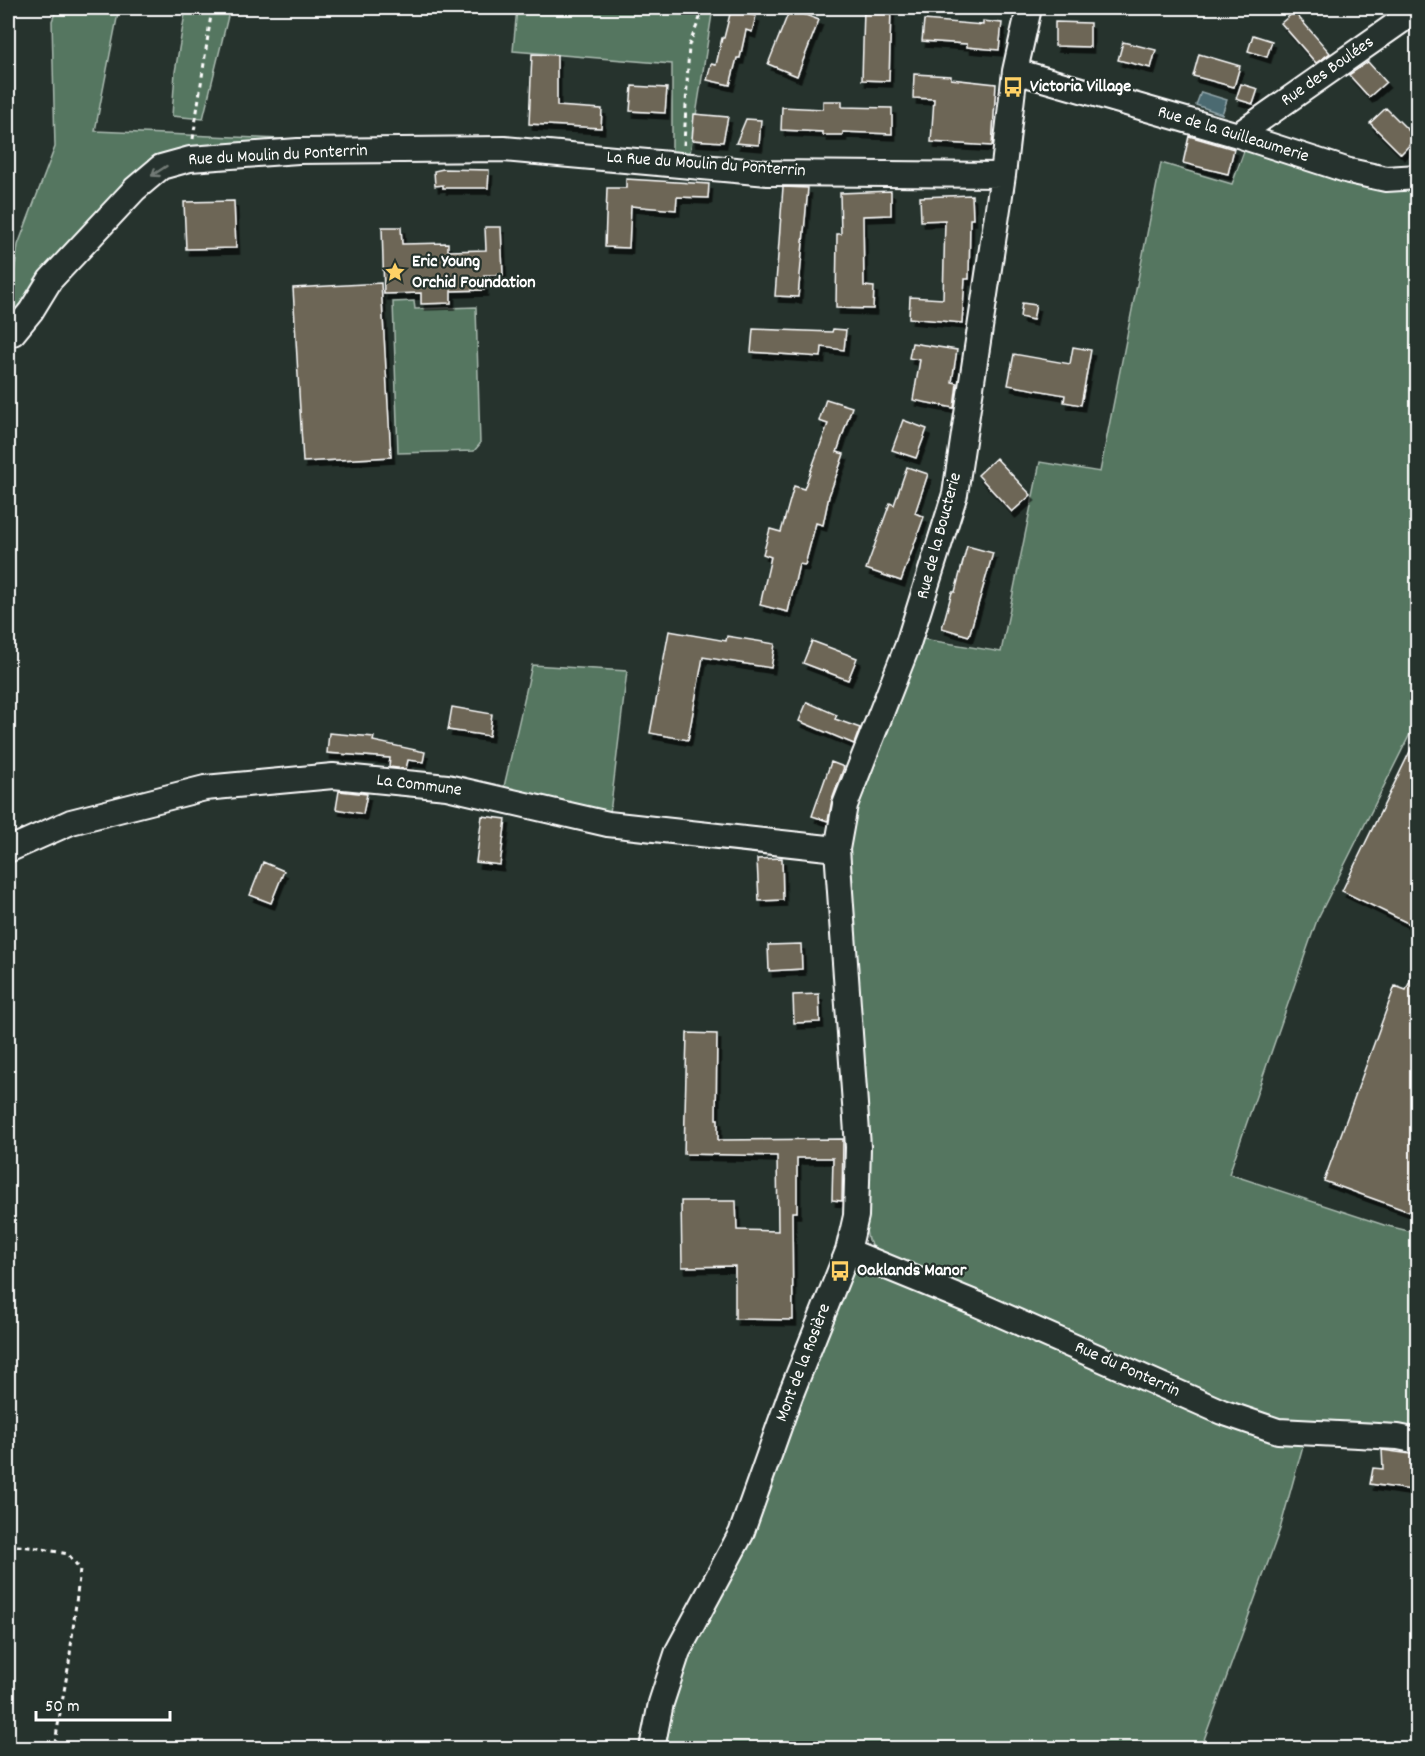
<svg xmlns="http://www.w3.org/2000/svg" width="1425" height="1756" font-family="Dekko,sans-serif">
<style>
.green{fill:#547660;stroke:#aabab0;stroke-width:1.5}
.water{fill:#4b6a71;stroke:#93a6aa;stroke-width:1.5}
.building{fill:#6d6656;stroke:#fff;stroke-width:1.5;filter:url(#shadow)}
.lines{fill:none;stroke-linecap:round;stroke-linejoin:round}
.minor-casing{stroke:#fff;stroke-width:28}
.path{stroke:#fff;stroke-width:3;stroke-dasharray:4.5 4.5;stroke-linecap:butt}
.minor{stroke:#26332d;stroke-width:24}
.oneway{stroke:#727a76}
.labels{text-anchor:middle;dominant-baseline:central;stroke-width:4.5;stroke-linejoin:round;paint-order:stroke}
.street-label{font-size:18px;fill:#fff;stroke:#26332d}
.poi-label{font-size:18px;font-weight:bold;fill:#fff;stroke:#26332d;text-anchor:start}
</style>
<defs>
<filter id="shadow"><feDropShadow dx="3.5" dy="6" stdDeviation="0" flood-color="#0009"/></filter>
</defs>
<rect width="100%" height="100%" fill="#26332d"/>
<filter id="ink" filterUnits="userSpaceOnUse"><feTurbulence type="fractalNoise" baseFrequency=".0167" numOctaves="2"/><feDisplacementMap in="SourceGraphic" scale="12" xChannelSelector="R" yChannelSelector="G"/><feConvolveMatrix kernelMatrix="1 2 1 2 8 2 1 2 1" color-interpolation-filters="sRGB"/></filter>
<g filter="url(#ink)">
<path class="green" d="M57 8H119L95 131 303 140 142 167 26 309 8 316 18 245 55 147 52 21Z
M186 8H230L203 119 172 116 175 72Z
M517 8H685L712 14 690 153 672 152V64L513 51Z
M1247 143 1417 187V720L1317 920 1229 1174 1384 1225 1417 1233V1434L1275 1422 877 1252 868 1240 865 1226 848 836 858 789 917 638 1001 652 1040 462 1100 472 1161 163 1232 184Z
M414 301 415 309 476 307 480 444 474 451 398 453 393 302Z
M532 665 627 671 610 813 503 791Z
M863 1265 1304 1442 1280 1529 1201 1748H660L682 1667 848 1272Z"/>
<path class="water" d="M1201 92 1227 100 1222 114 1196 105Z"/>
<path class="building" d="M864 8H891L889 81 862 80Z
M790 9 819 20 797 76 768 64Z
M731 10 756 16 752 32 746 30 740 58H737L730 85 707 80 711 64 716 65 722 38H724Z
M1294 12 1330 53 1316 63 1281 23Z
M924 20 983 25V21L1002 23 999 50 967 47V44L922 41Z
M1055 22 1090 23V47L1055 46Z
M1253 35 1272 41 1267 57 1248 51Z
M1123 42 1156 50 1151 68 1118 60Z
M532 54 557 55V106L602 109 601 128 529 124Z
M1199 54 1240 66 1234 87 1193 76Z
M1368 62 1386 82 1369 97 1349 75Z
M914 74 951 76V79L996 84 992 146 931 142 934 99 913 98Z
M1241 84 1258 89 1253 104 1236 99Z
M632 86 667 88 665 113 630 111Z
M823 101H842V107L892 108V134L843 132V135H823V132L781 130 782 107 823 109Z
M1386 108 1416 138 1401 154 1370 123Z
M694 114 728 117 723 142 692 140Z
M746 119 761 120 759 145 736 143Z
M1189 136 1234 149 1228 174 1183 163Z
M443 169 489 170 488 188H443V185L435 186 434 171Z
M626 179 709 184 708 198 677 197 676 210 631 206 629 248 605 247 607 188H626Z
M783 187 808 188 798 297 775 296Z
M891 191V215L863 216 864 286 874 287 873 309 836 308 837 234H841L840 193Z
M972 195 973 219H970L969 279H965L962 323 909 318 910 297 943 299 945 220 921 221 920 197Z
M234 201 236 248 186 249 184 202Z
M382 227H401L402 244 448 243V251L486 250 485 227H501L503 275H484V290L451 291V303L421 304V293L384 294Z
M381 283 391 457 303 462 293 288Z
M1022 303 1036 305 1033 320 1020 317Z
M753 329 832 332 833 329 846 330 844 350 822 347 821 357 751 352Z
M912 343 957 350 952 382 957 383 954 408 913 400 920 360 909 358Z
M1073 347 1091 350 1081 405 1064 402 1065 395 1008 385 1014 354 1070 364Z
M826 399 852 407 837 452 844 454 829 496 823 525 816 523 805 565 799 564 788 612 760 605 771 557 763 554 770 529 781 532 794 486 804 489 828 424 819 421Z
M903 420 927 429 916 458 892 450Z
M996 458 1031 495 1012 512 978 475Z
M907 467 928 474 915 513 924 517 901 581 866 569 890 503 894 505Z
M967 546 993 553 969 636 942 628 952 592H955Z
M669 631 726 641 727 636 775 644 771 668 703 657 688 740 650 733Z
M812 641 857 658 848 680 803 663Z
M807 702 837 715 835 719 860 728 854 744 799 721Z
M452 707 492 714 489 736 448 730Z
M329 733 374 737 373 741 425 752 423 762 408 760 406 769 389 767 390 758 327 753Z
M1418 735V928L1342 891Z
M831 762 844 767 832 800 828 821 812 816Z
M339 791 367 794 363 814 336 809Z
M482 816 506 819 500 865 476 862Z
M782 858 783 900 759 901 757 859Z
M263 862 284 871 271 903 250 895Z
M801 944 802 969 769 971 768 945Z
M1418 963V1215L1324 1181 1395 986 1406 990Z
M819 994 820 1022 794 1023 793 995Z
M687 1033 717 1034 716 1119H718V1140L843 1139 842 1201 832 1200 833 1158H797V1212H792L793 1320 735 1319V1266L682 1267 681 1201H736L737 1230 778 1231 777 1156 684 1154Z
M1382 1450 1418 1455V1491L1370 1484 1373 1468 1383 1469Z"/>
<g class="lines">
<g class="minor-casing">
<path id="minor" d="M1015 71 1238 135 1349 171 1386 179 1418 177
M1238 135 1418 9
M8 333H13L31 311 50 280 135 189 161 167 190 159 298 151 504 149 768 173 1003 175
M8 850 71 822 205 788 333 776 447 787 608 824 837 849
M848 1251 977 1304 1222 1412 1278 1431 1398 1437 1418 1441
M652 1748 661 1703 678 1651 741 1534 790 1396 848 1251 856 1216 858 1147 837 849 845 805 907 647 955 494 1003 175 1015 71 1029 8"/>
</g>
<path class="path" d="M193 139 212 8
M684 145 689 45 704 8
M8 1545 38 1548 68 1554 80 1569 69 1663 54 1748"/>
<use href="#minor" class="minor"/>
</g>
<defs><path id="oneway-shaft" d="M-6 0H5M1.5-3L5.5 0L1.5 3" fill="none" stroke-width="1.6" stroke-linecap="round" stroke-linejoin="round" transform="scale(1.5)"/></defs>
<use class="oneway" href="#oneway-shaft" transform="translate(159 171) rotate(147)"/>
</g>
<defs>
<g id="bus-bare" transform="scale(1.62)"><path d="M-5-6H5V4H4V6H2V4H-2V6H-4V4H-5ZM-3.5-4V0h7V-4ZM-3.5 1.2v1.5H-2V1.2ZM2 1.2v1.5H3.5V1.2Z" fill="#ffd166" stroke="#26332d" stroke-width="2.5" paint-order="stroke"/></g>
<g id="sight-bare" transform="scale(1.62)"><path d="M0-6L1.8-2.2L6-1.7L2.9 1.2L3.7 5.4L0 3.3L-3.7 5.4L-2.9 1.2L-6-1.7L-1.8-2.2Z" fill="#ffd166" stroke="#26332d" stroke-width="2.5" paint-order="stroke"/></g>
</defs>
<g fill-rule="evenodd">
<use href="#bus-bare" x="1013" y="87"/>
<use href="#sight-bare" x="395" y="272"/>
<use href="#bus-bare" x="840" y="1271"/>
</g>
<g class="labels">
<g class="street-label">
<text transform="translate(1328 72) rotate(-35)">Rue des Boulées</text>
<text transform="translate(1233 135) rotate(17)">Rue de la Guilleaumerie</text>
<text transform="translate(278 156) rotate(-3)">Rue du Moulin du Ponterrin</text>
<text transform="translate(706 165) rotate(4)">La Rue du Moulin du Ponterrin</text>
<text transform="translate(940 536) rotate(-75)">Rue de la Boucterie</text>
<text transform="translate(419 786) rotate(7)">La Commune</text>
<text transform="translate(804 1363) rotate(-69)">Mont de la Rosière</text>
<text transform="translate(1127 1370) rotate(24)">Rue du Ponterrin</text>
</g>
<g class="poi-label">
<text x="1030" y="87">Victoria Village</text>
<text x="412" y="262">Eric Young<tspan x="412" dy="21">Orchid Foundation</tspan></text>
<text x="857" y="1271">Oaklands Manor</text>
</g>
</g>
<rect width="1425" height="1756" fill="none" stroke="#26332d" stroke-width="30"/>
<rect x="15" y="15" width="1395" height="1726" fill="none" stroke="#fff" stroke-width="2" filter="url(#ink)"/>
<path d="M36 1711v9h134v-9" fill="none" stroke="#ffffff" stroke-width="3"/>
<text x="45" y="1711" font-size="18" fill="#ffffff" stroke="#26332d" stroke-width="4.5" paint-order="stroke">50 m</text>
</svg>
